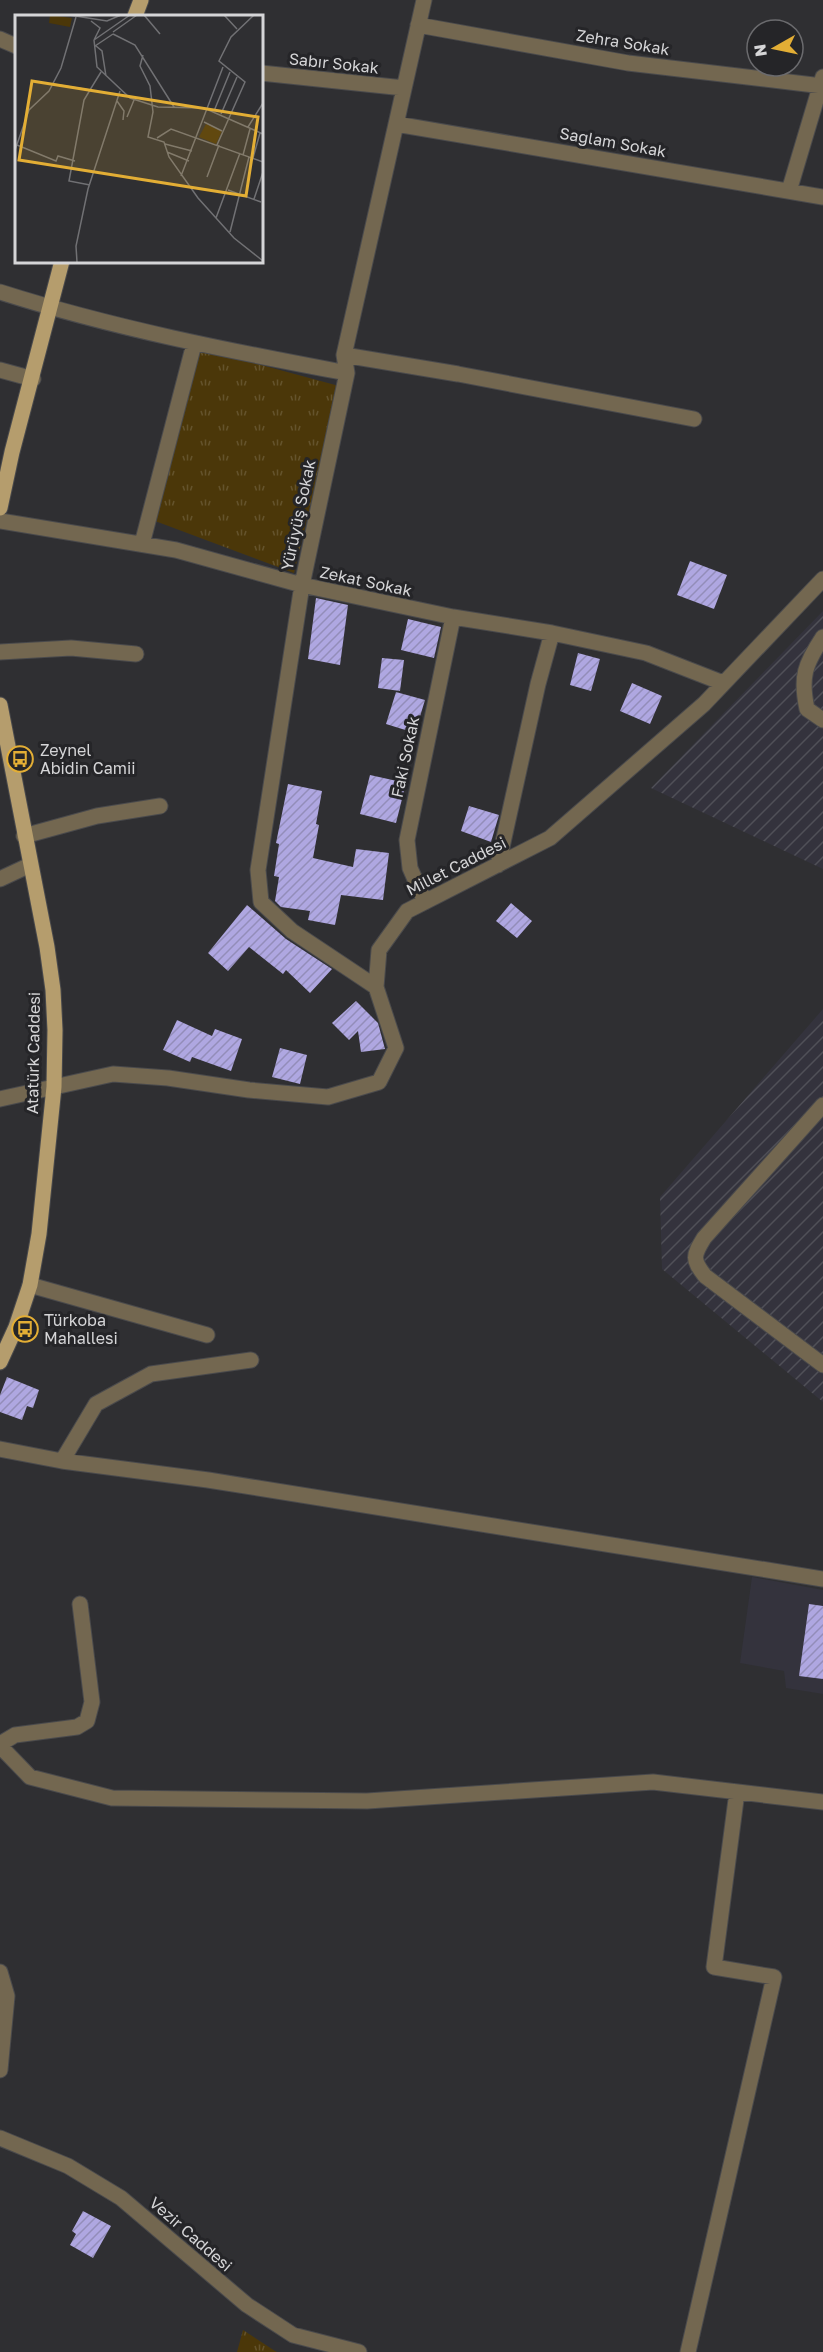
<svg xmlns="http://www.w3.org/2000/svg" width="823" height="2352" font-family="'Golos Text',sans-serif">
<style>
.built{fill:#34333d}
.industrial{fill:url(#industrial-furrows)}
.grass{fill:url(#grass-tufts)}
.building{fill:url(#building-hatch)}
.lines{fill:none;stroke-linecap:round;stroke-linejoin:round}
.minor-casing{stroke:#4a4a4c;stroke-width:17}
.major-casing{stroke:#4a4a4c;stroke-width:17}
.minor{stroke:#736750;stroke-width:15}
.major{stroke:#b59d6d;stroke-width:15}
.labels{text-anchor:middle;dominant-baseline:central;stroke-width:6;stroke-linejoin:round;paint-order:stroke}
.street-label{font-size:16px;fill:#d5d5d7;stroke:#252528}
.poi-label{font-size:16px;fill:#d5d5d7;stroke:#252528;text-anchor:start}
.inset-road{fill:none;stroke:#717174;stroke-width:1.5}
.view{fill:#e3ae35;fill-opacity:0.15;stroke:#e3ae35;stroke-width:3}
.inset-edge{fill:none;stroke:#d5d5d7;stroke-width:3}
</style>
<defs>
<pattern id="industrial-furrows" width="10" height="10" patternUnits="userSpaceOnUse" patternTransform="scale(1.5)"><rect width="10" height="10" fill="#34333d"/><path d="M-1 1l2-2M0 10L10 0M9 11l2-2" fill="none" stroke="#505058"/></pattern>
<pattern id="grass-tufts" width="24" height="20" patternUnits="userSpaceOnUse" patternTransform="scale(1.5)"><rect width="24" height="20" fill="#4b3709"/><path d="M3 7l-1-3M5 7V3M7 7l1-3M15 17l-1-3M17 17v-4M19 17l1-3" fill="none" stroke="#64532c"/></pattern>
<pattern id="building-hatch" width="6" height="6" patternUnits="userSpaceOnUse" patternTransform="scale(1.5)"><rect width="6" height="6" fill="#afa7e1"/><path d="M-1 1l2-2M0 6l6-6M5 7l2-2" fill="none" stroke="#938db9"/></pattern>
</defs>
<rect width="100%" height="100%" fill="#2f2f32"/>
<path class="built" d="M752 1577 823 1590V1694L786 1688 784 1671 740 1663Z"/>
<path class="industrial" d="M823 611V869L651 788Z
M823 1009V1402L662 1269 660 1197Z"/>
<path class="grass" d="M199 348 339 386 294 573 155 521Z
M243 2330 275 2351 277 2352H237Z"/>
<path class="building" d="M690 561 727 575 714 609 677 595Z
M316 598 348 605 340 665 308 659Z
M408 619 441 627 434 658 401 650Z
M578 653 600 659 591 691 570 685Z
M382 658 404 660 400 691 378 688Z
M632 683 662 696 650 724 620 711Z
M396 692 425 700 415 733 386 724Z
M370 775 406 783 396 823 360 814Z
M288 784 322 791 316 824 319 825 313 858 353 867 356 849 389 853 383 900 341 895 335 925 308 920 310 911 281 907 275 901 279 877 274 876 279 844 276 843Z
M469 806 499 815 491 842 461 831Z
M511 903 532 921 517 938 496 921Z
M247 905 286 939 332 969 310 993 286 970 283 974 249 947 228 971 208 953Z
M356 1001 378 1023 385 1049 361 1052 358 1031 349 1040 332 1023Z
M177 1020 212 1036 215 1029 242 1039 231 1071 192 1057 190 1062 163 1050Z
M280 1048 307 1055 300 1084 272 1077Z
M7 1377 39 1390 33 1408 27 1406 22 1420 0 1412V1395Z
M809 1604 823 1606V1679L799 1676Z
M83 2211 111 2226 93 2258 70 2245 76 2234 72 2231Z"/>
<g class="lines">
<g class="minor-casing">
<path id="minor" d="M418 25 628 63 823 86
M0 39 16 46
M261 73 404 88
M396 124 823 197
M789 191 823 77
M0 292C113 328 230 351 347 373
M344 355 458 374 694 419
M0 370 33 379
M0 521 176 550 302 585 453 617 552 633 646 653 723 683
M142 544 194 344
M823 637C805 664 800 677 807 709L823 720
M0 652 71 648 136 654
M24 836 97 816 160 806
M498 865 538 684 552 633
M0 879 30 865
M425 902 410 868 407 840 453 617
M376 987 292 931 261 902 258 870 302 585 347 373 344 355 424 0
M0 1099 113 1074 168 1078 249 1090 328 1097 379 1082 396 1048 376 987 379 950 407 911 550 838 704 704 823 579
M823 1105 704 1238C693 1256 692 1259 705 1276L823 1365
M30 1285 207 1335
M0 1449 62 1461 208 1480 823 1579
M62 1461 96 1404 151 1374 251 1360
M0 1744 15 1735 77 1727 87 1721 92 1702 80 1604
M0 1746 30 1777 112 1798 367 1801 653 1782 823 1802
M0 1972 7 1996 0 2070
M0 2138 68 2166 121 2198 247 2305 293 2335 359 2352
M688 2352 774 1977 714 1967 737 1792"/>
</g>
<g class="major-casing">
<path id="major" d="M135 16 141 0
M0 508 12 452 62 261
M0 705 47 947 53 990 55 1030 54 1087 39 1234 30 1285 16 1327 0 1362"/>
</g>
<use href="#minor" class="minor"/>
<use href="#major" class="major"/>
</g>
<defs>
<g id="bus-ring" transform="scale(1.35)"><circle r="9.5" fill="#252528" stroke="#e3ae35" stroke-width="1.5"/><path d="M-5-6H5V4H4V6H2V4H-2V6H-4V4H-5ZM-3.5-4V0h7V-4ZM-3.5 1.2v1.5H-2V1.2ZM2 1.2v1.5H3.5V1.2Z" fill="#e3ae35"/></g>
</defs>
<g fill-rule="evenodd">
<use href="#bus-ring" x="20" y="759"/>
<use href="#bus-ring" x="25" y="1329"/>
</g>
<g class="labels">
<g class="street-label">
<text transform="translate(623 42) rotate(9)">Zehra Sokak</text>
<text transform="translate(334 63) rotate(6)">Sabır Sokak</text>
<text transform="translate(613 142) rotate(10)">Sağlam Sokak</text>
<text transform="translate(298 515) rotate(-78)">Yürüyüş Sokak</text>
<text transform="translate(366 581) rotate(12)">Zekat Sokak</text>
<text transform="translate(405 757) rotate(-78)">Faki Sokak</text>
<text transform="translate(456 866) rotate(-27)">Millet Caddesi</text>
<text transform="translate(33 1053) rotate(-89)">Atatürk Caddesi</text>
<text transform="translate(191 2234) rotate(41)">Vezir Caddesi</text>
</g>
<g class="poi-label">
<text x="40" y="750">Zeynel<tspan x="40" dy="18">Abidin Camii</tspan></text>
<text x="44" y="1320">Türkoba<tspan x="44" dy="18">Mahallesi</tspan></text>
</g>
</g>
<g transform="translate(15 15)">
<rect width="248" height="248" fill="#2f2f32"/>
<path d="M191 109 207 116 201 129 184 122Z" fill="#4b3709"/>
<path d="M35 0 57 3 55 12 34 8Z" fill="#4b3709"/>
<path class="inset-road" d="M54 0 92 6 106 0M129 0 145 19M209 0 222 14M76 6 85 13 79 25M98 17 122 0M98 19 120 30 159 92M79 25 115 0M79 25 82 52 115 83 143 92 189 93 248 119M80 31 98 19M81 31 87 36 91 61M128 40 125 51 135 71 138 97 133 122 149 127 154 142 183 183 219 223 248 246M38 69 75 75 86 57M102 86 109 96 108 105M199 96 215 57M206 99 222 62M112 102 119 85M189 107 207 116M233 112 248 88M142 123 156 114 248 147M150 129 177 136M2 130 41 146 43 141 60 146M202 130 230 67 204 46 216 22 239 0M0 135 14 95 34 76 46 53 61 2M152 137 174 146M228 140 235 114M238 143 245 118M166 161 208 52M192 162 204 130M75 170 54 166 69 85 75 75M213 175 246 187M239 184 248 157M201 203 225 138M215 217 234 142M62 247 61 231 73 174 105 76"/>
<path class="view" d="M17 66 243 102 231 181 4 145Z"/>
<rect width="248" height="248" class="inset-edge"/>
</g>
<g transform="translate(775 48) rotate(261)"><circle r="28" fill="#252528" stroke="#6b6b6e" stroke-width="1.5"/>
<path d="M0-4.5L10 22L0 15L-10 22Z" fill="#e3ae35"/>
<text y="-9" font-size="16" font-weight="bold" text-anchor="middle" fill="#d5d5d7">N</text>
</g>
</svg>
